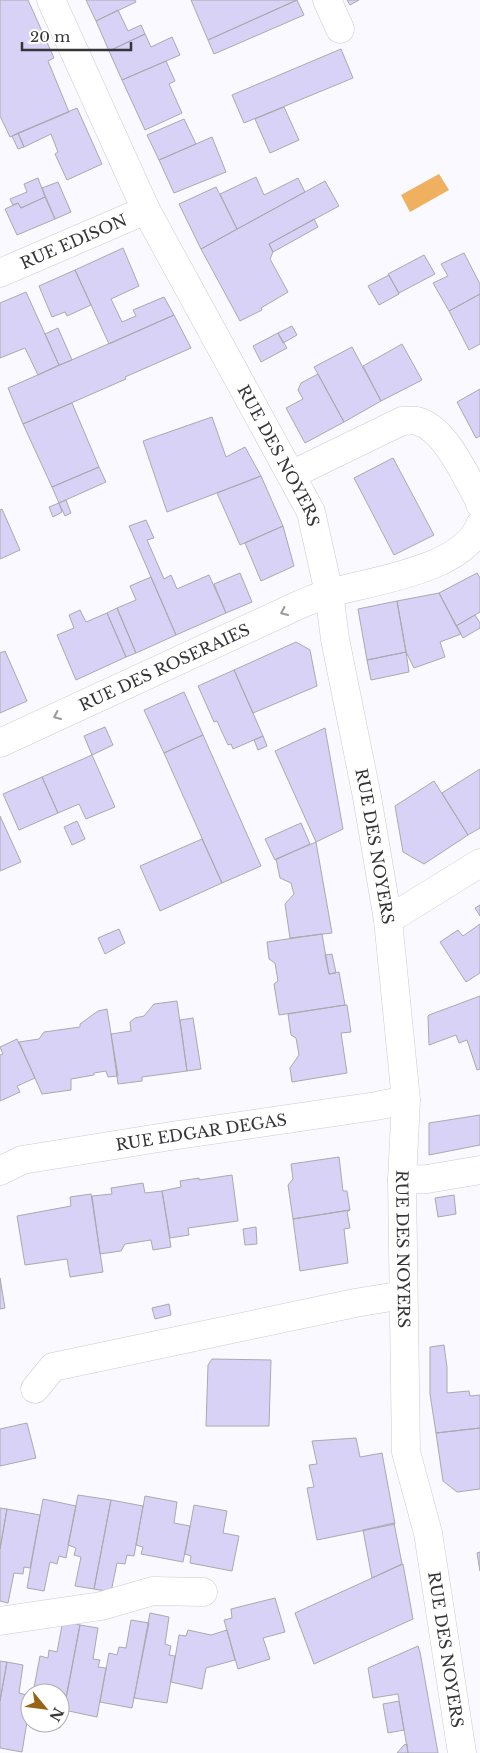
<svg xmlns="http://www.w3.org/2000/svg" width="480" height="1753" font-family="'Libre Baskerville',serif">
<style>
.water{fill:#efb05f}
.building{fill:#d8d2f6;stroke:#aaa9ae}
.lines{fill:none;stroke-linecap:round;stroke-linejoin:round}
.minor-casing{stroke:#cbcbd0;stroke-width:29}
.minor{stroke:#fff;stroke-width:28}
.oneway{stroke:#9a9a9c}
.labels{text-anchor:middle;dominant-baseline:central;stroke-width:4.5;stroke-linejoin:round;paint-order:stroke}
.street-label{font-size:16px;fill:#363638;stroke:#fff}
</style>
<rect width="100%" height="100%" fill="#faf9ff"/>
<path class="water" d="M439 174 449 190 410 212 401 195Z"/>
<path class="building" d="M0 0H28L54 58 48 61 69 112 10 137 0 116Z
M86 0H135L136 2 96 21Z
M191 0H297L208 40Z
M297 0 304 15 214 54 208 40Z
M347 0H359L350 5Z
M118 10 128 31 141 25 145 34 109 51 96 21Z
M145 34 151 47 172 37 180 55 122 80 109 51Z
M341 49 353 78 244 123 232 95Z
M166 61 175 81 169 84 182 113 145 130 122 80Z
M284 107 299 140 270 153 255 119Z
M77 108 102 164 67 180 55 154 58 152 51 134 24 147 18 133Z
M184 119 196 144 159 160 147 135Z
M18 133 24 147 18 149 12 136Z
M212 137 226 172 174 193 159 160Z
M256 177 264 195 298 178 305 192 237 229 220 194Z
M38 178 45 197 21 208 18 203 13 205 10 199 27 192 24 184Z
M325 181 339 206 269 244 273 252 270 259 288 292 261 308 262 310 240 321 201 249Z
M58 182 71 212 55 219 42 188Z
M216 187 237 229 201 249 179 204Z
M45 197 55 219 17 235 5 209 18 203 21 208Z
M314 219 318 227 273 252 269 244Z
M123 248 139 286 111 299 122 322 136 316 133 310 164 297 174 315 109 344 75 270Z
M464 253 480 284V294L449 311 433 283 448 276 441 264Z
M424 255 435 274 399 293 388 274Z
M75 270 91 305 67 316 65 312 52 317 39 286Z
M389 275 399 294 379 305 368 286Z
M26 292 59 365 38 375 25 348 0 358V303Z
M480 294V344L469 350 449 311Z
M174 315 191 348 125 377 126 379 23 424 8 388Z
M292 326 297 335 283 343 278 333Z
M58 328 72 360 59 365 45 334Z
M278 333 287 348 261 362 253 346Z
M402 344 422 380 381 401 363 366Z
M352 347 381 401 344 422 314 367Z
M318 374 344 422 305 443 286 408 303 399 298 390 301 383Z
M480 389V436L476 438 457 402Z
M72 403 99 467 52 487 23 424Z
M212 417 226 457 245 447 261 476 167 512 143 441Z
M393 458 434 535 394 555 354 478Z
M99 467 106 482 59 503 52 487Z
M261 476 283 526 240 545 217 493Z
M66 500 71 513 65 516 59 503Z
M59 503 62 512 53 517 49 507Z
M2 509 20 550 0 559V510Z
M146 520 154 538 147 540 164 579 171 575 177 589 209 575 226 613 176 635 129 526Z
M283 526 294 566 261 581 245 543Z
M240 573 252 602 226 613 214 584Z
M477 573 480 578V612L456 626 439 593Z
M151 577 176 635 136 653 117 608 136 600 130 586Z
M439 593 461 634 440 642 445 657 414 668 406 652 397 601Z
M397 601 406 652 367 660 358 609Z
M117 608 136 653 126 657 107 613Z
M80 610 86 622 107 613 126 657 76 680 57 635 74 628 69 615Z
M475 615 480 623V628L463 638 456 626Z
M296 642 310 650 317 686 253 713 234 670Z
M5 651 27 701 0 713V653Z
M406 652 409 672 371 680 367 660Z
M234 670 263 736 233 749 231 744 228 745 217 721 214 722 198 686Z
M184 692 203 735 164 753 144 710Z
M105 727 113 745 92 755 84 736Z
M325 728 343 829 316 842 275 751Z
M203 735 261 866 222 883 164 753Z
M263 736 267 746 258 750 254 740Z
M92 755 115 807 86 819 79 804 58 813 42 777Z
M480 769V828L468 835 442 793Z
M42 777 58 813 19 830 3 794Z
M434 781 468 835 424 864 403 852 395 806Z
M0 816 21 862 0 871Z
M77 821 85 839 72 845 64 827Z
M301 823 310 844 275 860 265 839Z
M202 839 222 883 160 911 140 866Z
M316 842 332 933 290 938 285 904 294 894 291 883 280 878 276 859Z
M480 905V916L475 908Z
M480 924V973L466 982 440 942 458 930 463 936Z
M119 929 125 943 105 954 98 938Z
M322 934 329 974 339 972 345 1005 279 1015 274 984 278 981 275 963 269 959 267 942Z
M332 954 336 973 329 974 325 955Z
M480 996V1069L477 1070 467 1040 459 1043 456 1035 429 1045 428 1016 429 1015Z
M177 1001 187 1071 142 1077V1081L118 1084 111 1034 131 1031 130 1022 135 1018 144 1016 154 1004Z
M345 1005H347L351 1032 341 1033 347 1073 292 1082 290 1068 299 1055 296 1038 291 1035 288 1014Z
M107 1009 118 1076 108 1077 106 1071 94 1073V1075L71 1079V1090L42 1094 19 1042 39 1039 44 1032 80 1027V1024L98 1011Z
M193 1018 201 1069 187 1071 180 1020Z
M17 1039 35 1078 17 1086 20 1092 0 1101V1055L3 1054 0 1047Z
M480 1115V1145L429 1155V1123Z
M339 1157 343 1191H347L350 1210 293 1219 288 1185 293 1179 291 1164Z
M232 1175 238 1221 188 1228 189 1235 170 1238 162 1191 181 1187 180 1181 199 1178V1180Z
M143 1183 145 1193 162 1191 171 1247 153 1250 151 1240 125 1244 121 1251 100 1254 92 1196 112 1194 111 1188Z
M91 1194 103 1272 70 1277 67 1259 25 1265 17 1216 71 1206 70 1197Z
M454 1195 456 1214 438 1217 435 1198Z
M350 1210 347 1212 350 1228 344 1229 348 1263 300 1271 293 1219Z
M256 1227 257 1244 245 1245 243 1229Z
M0 1278 5 1308 0 1309Z
M169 1304 171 1315 155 1319 152 1308Z
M444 1345 447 1367V1393L469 1391 470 1396 480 1395V1428L436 1433 430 1394V1347Z
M212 1359 271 1360 269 1426H206L208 1365Z
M27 1423 36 1458 0 1466V1429Z
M480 1428V1489L457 1492 443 1481 436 1433Z
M356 1438 360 1457 382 1453 395 1524 317 1540 307 1488 314 1487 309 1465 317 1464 312 1441Z
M78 1495 111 1500 94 1589 75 1586 81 1557 74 1555 76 1548 68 1545Z
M145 1496 177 1502 174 1523 190 1526 183 1562 141 1554 143 1547 136 1545Z
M43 1499 76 1506 66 1558 59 1556 57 1564 50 1562 44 1591 27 1588Z
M111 1500 143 1506 134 1556 127 1555 125 1564 117 1563 111 1592 94 1589Z
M194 1505 227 1511 223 1533 239 1536 232 1571 190 1563 191 1556 185 1554Z
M0 1508 7 1509 0 1549Z
M7 1509 40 1515 30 1568 24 1567 23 1574 14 1573 8 1603 0 1601V1549Z
M394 1523 402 1564 372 1578 363 1530Z
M480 1552V1571L477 1553Z
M403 1564 413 1619 314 1664 295 1613Z
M275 1598 285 1632 263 1638 270 1659 238 1669 224 1620 232 1618 231 1609Z
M150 1613 169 1617 165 1644 171 1646 169 1655 175 1656 167 1703 134 1698Z
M63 1620 80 1625 60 1728 39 1723H60V1693H33L40 1656 48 1658 49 1650 57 1652Z
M131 1620 149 1623 132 1708 100 1702 109 1653 117 1655 119 1647 126 1648Z
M80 1625 98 1628 93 1659 100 1660 98 1667 106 1668 97 1717 64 1710Z
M188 1630 211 1635 227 1630 235 1660 206 1668 202 1689 171 1682 179 1635 186 1636Z
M418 1646 420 1652 438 1753H408L398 1694 373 1698 368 1668Z
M0 1661 7 1662 0 1701Z
M7 1662 23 1665 19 1693 27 1695 25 1702 30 1704 22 1752 0 1748V1701Z
M399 1701 404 1730 388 1733 383 1704Z
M407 1744 408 1753H397L404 1745Z"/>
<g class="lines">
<g class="minor-casing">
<g id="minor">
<path id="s1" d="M51 0 146 210 311 512 329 593 335 639 367 797 388 920 406 1100 402 1180 406 1452 428 1533 462 1753"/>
<path d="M327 0 340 29"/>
<path id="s2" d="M0 273 146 210"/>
<path d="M291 475 402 421C407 421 413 420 417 421 445 428 465 475 478 498L480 504"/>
<path id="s3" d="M0 743 301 604C311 600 320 596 330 593 371 581 463 570 480 525"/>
<path d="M388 920 480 863"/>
<path id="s4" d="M0 1171 22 1160 171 1136 376 1106 406 1100"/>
<path d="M402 1180 427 1179 480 1170"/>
<path d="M35 1389 53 1367 355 1303 403 1295"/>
<path d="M0 1621 101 1606 153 1591 203 1592"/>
</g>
</g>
<use href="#minor" class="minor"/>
</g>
<defs><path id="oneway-chevron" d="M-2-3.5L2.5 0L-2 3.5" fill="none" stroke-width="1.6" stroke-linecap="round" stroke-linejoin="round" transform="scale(1.25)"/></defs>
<g class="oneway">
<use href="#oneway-chevron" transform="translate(284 612) rotate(155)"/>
<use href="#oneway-chevron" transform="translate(57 716) rotate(155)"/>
</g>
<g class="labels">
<g class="street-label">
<text stroke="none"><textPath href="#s2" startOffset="80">RUE EDISON</textPath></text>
<text stroke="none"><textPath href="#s1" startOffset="510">RUE DES NOYERS</textPath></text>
<text stroke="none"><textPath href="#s3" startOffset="181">RUE DES ROSERAIES</textPath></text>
<text stroke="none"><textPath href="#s1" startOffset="915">RUE DES NOYERS</textPath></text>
<text stroke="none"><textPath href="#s4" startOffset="206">RUE EDGAR DEGAS</textPath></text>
<text stroke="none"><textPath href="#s1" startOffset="1320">RUE DES NOYERS</textPath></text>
<text stroke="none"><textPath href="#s1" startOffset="1725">RUE DES NOYERS</textPath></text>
</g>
</g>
<g transform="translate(45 1708) rotate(119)"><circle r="24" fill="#ffffff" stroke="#afafaf"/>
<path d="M0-4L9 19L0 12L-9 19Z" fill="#966317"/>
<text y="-8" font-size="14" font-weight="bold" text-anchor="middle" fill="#363638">N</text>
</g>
<path d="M22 42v8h109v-8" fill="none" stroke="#363638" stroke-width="2.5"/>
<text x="30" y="42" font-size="15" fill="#363638" stroke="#ffffff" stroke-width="4" paint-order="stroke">20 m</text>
</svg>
